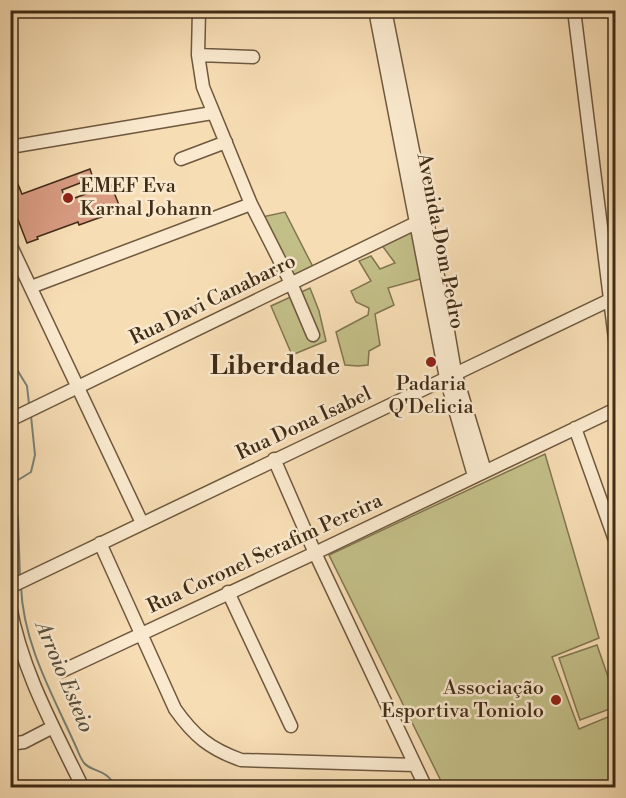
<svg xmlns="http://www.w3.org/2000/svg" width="626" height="798" font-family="'Libre Bodoni',serif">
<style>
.green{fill:#c3bf88;stroke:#827650;stroke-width:1.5}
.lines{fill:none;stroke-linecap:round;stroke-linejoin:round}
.stream{stroke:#798176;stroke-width:2}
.building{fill:#d99c83;stroke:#402c17;stroke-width:1.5}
.minor-casing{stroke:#6e583e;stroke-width:15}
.minor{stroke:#fae9ce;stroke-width:12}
.poi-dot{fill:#8f2418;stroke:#fae9ce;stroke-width:2}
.labels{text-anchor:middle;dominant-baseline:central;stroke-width:5;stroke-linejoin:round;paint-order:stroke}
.poi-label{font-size:20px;fill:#402c17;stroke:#fae9ce;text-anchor:start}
.street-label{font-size:20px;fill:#402c17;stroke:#fae9ce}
.water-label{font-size:21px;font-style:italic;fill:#58503e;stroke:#fae9ce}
.district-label{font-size:26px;font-weight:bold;fill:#402c17;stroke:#fae9ce}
</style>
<rect width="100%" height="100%" fill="#f7ddb4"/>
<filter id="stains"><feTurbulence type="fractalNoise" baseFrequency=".00333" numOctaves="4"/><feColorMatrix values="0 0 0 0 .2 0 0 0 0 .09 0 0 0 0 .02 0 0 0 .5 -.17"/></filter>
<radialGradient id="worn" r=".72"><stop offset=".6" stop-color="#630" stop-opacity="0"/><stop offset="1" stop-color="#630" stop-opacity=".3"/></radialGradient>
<path class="green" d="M285 212 313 267 292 277 262 217Z
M417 226 424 278 388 288 394 305 375 314 380 345 369 351 368 365 358 366 345 365 336 332 368 315 369 308 356 302 351 291 371 281 359 261 371 256 380 269 395 263 381 244Z
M310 288 319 311 326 341 292 355 271 306Z
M545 454 599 638 552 657 579 729 615 714V787H442L441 781 329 555Z
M597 645 615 697V707L580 720 559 658Z"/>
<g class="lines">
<path class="stream" d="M10 358 27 386 29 404
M10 485 31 472 35 455 31 416
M10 489 18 518 20 578
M21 586C23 645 54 697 77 749 79 754 81 759 84 763 93 773 107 768 116 788"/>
</g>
<path class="building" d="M90 169 93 178 62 190 66 201 111 185 121 210 79 225 78 222 37 237 38 239 27 243 10 199V184L17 182 22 194Z"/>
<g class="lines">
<g class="minor-casing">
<path id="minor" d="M199 10 198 55 203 87 251 204 291 283 313 335
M375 10 446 378 474 476
M385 10 442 296 455 372 485 471
M574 10 616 347
M198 55 253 57
M10 147 212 113
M181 159 226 142
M10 244 142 523
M31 287 251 204
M10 409 16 417 422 220
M575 428 616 543
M274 459 315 553 426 788
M100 543 175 709C194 736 210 749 241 760L415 765
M10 587 616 297
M228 592 291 726
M10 606C22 671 54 728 83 788
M62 671 315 553 616 409
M10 744 24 742 53 727"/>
</g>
<use href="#minor" class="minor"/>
</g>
<g class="poi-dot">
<circle cx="68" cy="198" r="6"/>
<circle cx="431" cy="362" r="6"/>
<circle cx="556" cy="700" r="6"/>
</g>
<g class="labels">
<g class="poi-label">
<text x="80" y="186">EMEF Eva<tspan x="80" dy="23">Karnal Johann</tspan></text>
<text x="431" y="384" text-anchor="middle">Padaria<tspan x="431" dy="23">Q'Delicia</tspan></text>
<text x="544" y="688" text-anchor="end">Associação<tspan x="544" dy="23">Esportiva Toniolo</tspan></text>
</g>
<g class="street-label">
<text transform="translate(440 241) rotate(79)">Avenida Dom Pedro</text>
<text transform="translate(213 300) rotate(-26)">Rua Davi Canabarro</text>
<text transform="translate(304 424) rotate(-25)">Rua Dona Isabel</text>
<text transform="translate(265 554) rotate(-25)">Rua Coronel Serafim Pereira</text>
</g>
<g class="water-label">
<text transform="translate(64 677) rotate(67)">Arroio Esteio</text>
</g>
<g class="district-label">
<text x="275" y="366">Liberdade</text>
</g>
</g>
<rect width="626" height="798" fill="none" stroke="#f7ddb4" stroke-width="36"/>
<rect x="12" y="12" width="602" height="774" fill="none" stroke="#402c17" stroke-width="3"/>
<rect x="18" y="18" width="590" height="762" fill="none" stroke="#402c17" stroke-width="1.5"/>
<rect width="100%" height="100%" filter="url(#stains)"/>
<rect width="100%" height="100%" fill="url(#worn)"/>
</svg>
